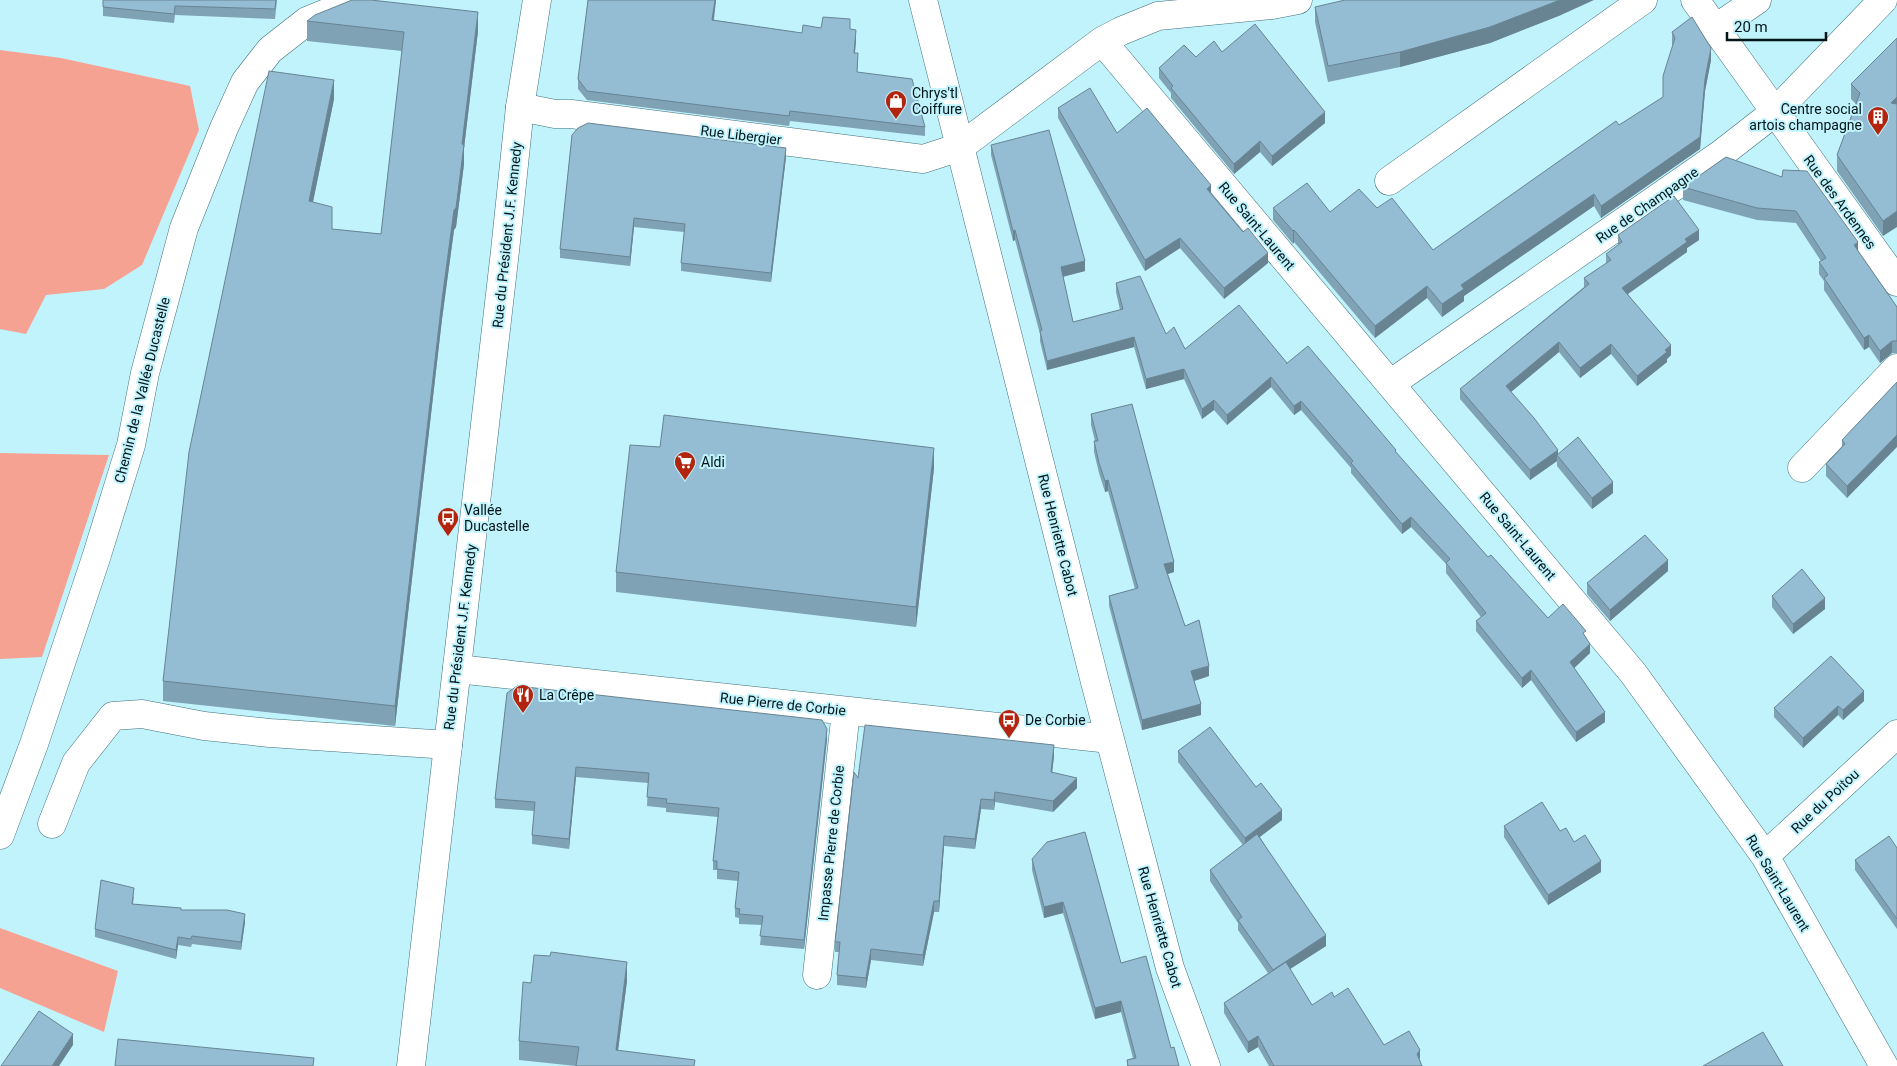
<svg xmlns="http://www.w3.org/2000/svg" width="1897" height="1066" font-family="Roboto,sans-serif">
<style>
.green{fill:#f6a292}
.lines{fill:none;stroke-linecap:round;stroke-linejoin:round}
.minor-casing{stroke:#417079;stroke-width:29}
.major-casing{stroke:#417079;stroke-width:29}
.minor{stroke:#fff;stroke-width:28}
.major{stroke:#fff;stroke-width:28}
.wall{fill:#7fa2b5}
.shaded-wall{fill:#688493}
.building{fill:#94bcd2;stroke:#688493}
.labels{text-anchor:middle;dominant-baseline:central;stroke-width:4;stroke-linejoin:round;paint-order:stroke}
.poi-label{font-size:14px;fill:#031519;stroke:#c1f3fd;text-anchor:start}
.street-label{font-size:14px;fill:#031519;stroke:#c1f3fd}
</style>
<rect width="100%" height="100%" fill="#c1f3fd"/>
<path class="green" d="M0 50 61 58 190 86 199 130 142 265 104 289 46 295 26 334 0 329Z
M0 453 109 455 42 657 0 659Z
M0 928 118 971 104 1032 0 988Z"/>
<g class="lines">
<g class="minor-casing">
<path id="minor" d="M923 0 1095 682 1170 968 1206 1066
M1695 0 1897 282
M1716 28 1757 0
M1102 41 1633 673 1765 856 1884 1066
M520 107 555 114H571L923 159 960 147 1102 41 1121 31 1158 16 1272 5 1298 0
M1389 181 1643 0
M1390 384 1721 154 1775 112 1883 0
M1802 468 1897 368
M457 669 1110 739
M52 824 76 763 113 716 142 714 204 726 270 733 448 745
M0 835 34 744 96 558 131 445 145 373 184 228 224 128 245 82 270 50 307 21 358 0
M1765 856 1897 734
M817 975 846 711"/>
</g>
<g class="major-casing">
<path id="major" d="M411 1066 505 251 520 107 537 0"/>
</g>
<use href="#minor" class="minor"/>
<use href="#major" class="major"/>
</g>
<path class="wall" d="M103 0H277L275 19 175 15 174 23 103 16Z
M588 0H716L714 20 802 33 821 28 850 29 856 40 855 53 858 63 857 73 925 127V136L790 121 789 126 587 100 578 89V79Z
M1315 7 1561 15 1490 43 1400 67 1328 82 1315 22Z
M307 21 478 31 464 148V164L456 227 454 230 442 319 395 726 163 701V681L334 99 313 202 332 229 381 234 402 51 307 41Z
M1672 32 1711 60 1705 91 1700 149 1601 218 1594 206 1464 296V301L1442 317 1427 298 1375 338 1294 242 1293 244 1273 220V208L1330 212 1377 208 1433 250 1619 125 1663 97 1673 46 1672 44Z
M1897 38 1883 236 1837 171V155L1856 104 1851 99V84Z
M1222 52 1325 123 1272 166 1260 152 1234 174 1171 98V93L1159 78V68L1196 57Z
M1058 108 1117 133 1211 193 1268 263 1224 299 1180 248 1145 271 1058 118Z
M572 135 786 157 771 282 681 271V263L684 232 634 227 630 266 560 258V249Z
M991 145 1085 271 1063 277 1073 322 1120 310 1116 292V283L1166 334 1185 349 1287 363 1396 453 1488 557 1548 618 1586 637 1590 653 1574 668 1605 722 1576 742 1531 680 1522 688 1476 631V621L1481 617 1446 573V564L1411 527 1402 534 1351 473V468L1301 410 1294 415 1271 387 1227 425 1214 410 1202 419 1184 379 1146 389 1134 347 1047 370 1040 341V334L1015 240 1013 241 991 155Z
M1726 157 1858 251 1897 307V353H1892L1880 363 1869 347 1864 350 1824 290V281L1819 274V262L1821 261 1796 223 1757 220 1683 200V187Z
M1618 235 1699 240 1687 248V252L1628 294 1671 355 1667 359V362L1637 386 1611 354 1580 378 1559 352 1511 392 1558 454 1613 493 1592 509 1557 466V461L1530 480 1460 399V389L1584 287V278L1606 264V254L1618 245Z
M1897 382 1847 498 1826 476V464L1842 447V440Z
M1091 414 1174 572 1168 574 1185 626 1209 676 1194 681 1201 715 1142 730 1109 606V596L1135 589 1108 491 1105 492 1099 473 1094 452V441H1095L1091 425Z
M934 468 916 627 616 592V572Z
M1668 571 1610 621 1587 594V583Z
M1772 596 1825 609 1793 634 1772 607Z
M507 693 827 739 804 949 760 945 762 925 739 924V918L735 917V908L738 881 717 879V870H713V861L718 817 666 812V808L647 806 648 783 576 777 569 849 532 844V835L534 811 495 808V799Z
M1864 701 1843 720 1838 715 1803 748 1774 717V708Z
M1178 751 1282 820 1260 837 1326 946 1290 969 1312 1005 1334 997 1384 1045 1420 1060 1422 1066H1269L1258 1047 1248 1053 1224 1013V1003L1268 973 1238 930V923L1210 881V870L1243 845 1178 762Z
M1054 756 1052 772 1077 788 1053 812 995 802 994 810 981 809 975 849 944 846 939 912H934L923 966 871 960 866 988 837 985V975L839 952H835V942L858 778Z
M1504 826 1560 831 1574 842 1601 872 1548 905 1504 837Z
M1897 848V929L1855 870V860Z
M1032 859 1121 963 1171 1048 1179 1066H1127V1060L1133 1058 1121 1012 1095 1019 1063 913 1044 918 1032 870Z
M134 896 133 904 181 910 245 922 241 950 192 944 191 947 178 945 176 959 95 937V929Z
M627 981 618 1050 695 1066H576L519 1060V1041L531 983Z"/>
<path class="shaded-wall" d="M715 0H716L712 30V20Z
M1560 0H1594L1561 15 1490 43 1400 67V52Z
M478 12V31L464 148V164L456 227 454 230 442 319 395 726V706L442 300 454 210Z
M856 30V40L854 62V53Z
M1711 48V60L1705 91 1700 149 1601 218V206L1705 79Z
M334 80V99L309 221V201Z
M1897 97V113L1891 103Z
M1325 112V123L1272 166V156Z
M1260 141V152L1234 174V164Z
M786 148V157L771 282V273Z
M1211 185V195L1207 189Z
M1594 194V206L1464 296V301L1442 317V304L1461 285Z
M1897 211V227L1883 236V221Z
M634 218V227L630 266V257Z
M1015 230V240L1013 241V231Z
M1294 230V242L1293 244V231Z
M1699 230V240L1687 248V252L1622 298V288L1685 239Z
M1180 238V248L1145 271V260Z
M1858 242V254L1854 245Z
M1268 253V263L1224 299V288Z
M1085 261V271L1061 277V267Z
M1427 286V298L1375 338V326Z
M1869 335V347L1864 350V338Z
M1134 337V347L1047 370V361Z
M1892 341V353L1880 363V351Z
M1559 342V352L1506 396V386Z
M1611 344V354L1580 378V368Z
M1671 345V355L1667 359V362L1637 386V376Z
M1184 369V379L1146 389V379Z
M1271 377V387L1227 425V415Z
M1214 400V410L1202 419V409Z
M1301 401V410L1294 415V406Z
M1897 435V447L1847 498V486Z
M934 448V468L916 627V607Z
M1558 450V456L1557 455V461L1530 480V470Z
M1108 480V491L1105 492V481Z
M1613 482V493L1592 509V498Z
M1411 517V527L1402 534V524Z
M1668 560V571L1610 621V610Z
M1174 562V572L1164 575V564Z
M1825 598V609L1793 634V624Z
M1590 644V653L1570 672V662Z
M1209 666V676L1191 682V671Z
M1531 670V680L1522 688V678Z
M1864 691V701L1843 720V710Z
M1201 704V715L1142 730V720Z
M1838 706V715L1803 748V738Z
M1605 712V722L1576 742V732Z
M827 729V739L804 949V940Z
M1054 745V756L1051 782V772Z
M576 767V777L569 849V839Z
M1077 778V788L1053 812V801Z
M995 792V802L994 810V800Z
M981 799V809L975 849V839Z
M1282 810V820L1245 848V838Z
M944 836V846L939 912V901Z
M1601 861V872L1548 905V895Z
M934 901V912L923 966V955Z
M1063 902V913L1044 918V907Z
M245 914V922L241 950V942Z
M1326 935V946L1273 980V970Z
M178 937V945L176 959V950Z
M871 949V960L866 988V978Z
M627 962V981L616 1066V1050Z
M1121 1001V1012L1095 1019V1008Z
M73 1034V1045L59 1066H52Z
M1258 1036V1047L1248 1053V1042Z
M1420 1050V1060L1417 1054Z"/>
<path class="building" d="M103 0H276L275 9 175 6 174 14 103 7Z
M352 0H371L478 12 462 144 464 145 456 208 454 210 442 300 395 706 163 681 189 452 269 71 334 80 309 201 332 207V229L381 234 404 32 307 21 315 15Z
M588 0H715L712 20 802 33 803 25 821 28 823 17 850 19V29L856 30 854 53H858L857 72 912 79 925 127 790 111 789 116 587 91 578 79Z
M1345 0H1560L1490 27 1400 52 1328 66 1315 7Z
M1692 17 1711 48 1705 79 1700 137 1601 206 1594 194 1461 285 1464 289 1442 304 1427 286 1375 326 1294 230 1293 231 1273 208 1307 183 1330 212 1359 189 1377 208 1392 198 1433 250 1616 121 1619 125 1663 97V76L1675 38 1672 32Z
M1255 24 1325 112 1272 156 1260 141 1234 164 1171 88 1173 86 1159 68 1184 45 1196 57 1214 41 1222 52Z
M1897 38V97L1891 103 1897 104V211L1883 221 1837 155 1860 93 1851 84Z
M1090 88 1117 133 1147 108 1211 185 1207 189 1243 232 1248 228 1268 253 1224 288 1180 238 1145 260 1058 108Z
M588 123 786 148 771 273 681 263 685 224 634 218 630 257 560 249 572 135 578 128Z
M1049 130 1085 261 1061 267 1073 322 1123 309 1116 283 1140 276 1166 334 1174 327 1185 349 1239 305 1287 363 1286 364 1308 346 1396 450 1395 451 1488 557 1491 555 1548 618 1563 604 1586 631 1583 633 1590 644 1570 662 1605 712 1576 732 1531 670 1522 678 1476 621 1486 613 1446 563 1450 559 1411 517 1402 524 1351 463 1353 461 1301 401 1294 406 1271 377 1227 415 1214 400 1202 409 1184 369 1146 379 1134 337 1047 361 1040 331 1042 330 1015 230 1013 231 991 145Z
M1726 157 1782 177 1783 170 1807 171 1858 242 1854 245 1897 307V341H1892L1880 351 1869 335 1864 338 1824 278 1828 275 1819 262 1826 258 1796 211 1757 208 1683 187Z
M1674 196 1699 230 1685 239 1687 242 1622 288 1671 345 1665 350 1667 352 1637 376 1611 344 1580 368 1559 342 1506 386 1534 418 1558 450 1530 470 1460 389 1589 284 1584 278 1611 260 1606 254 1622 242 1618 235Z
M1897 382V435L1847 486 1826 464 1845 444 1842 440Z
M1132 404 1174 562 1164 564 1185 626 1199 620 1209 666 1191 671 1201 704 1142 720 1109 596 1138 588 1108 480 1105 481 1099 463 1094 441H1098L1091 414Z
M664 415 934 448 916 607 616 572 630 445 660 447Z
M1578 437 1613 482 1592 498 1557 455Z
M1645 535 1668 560 1610 610 1587 583Z
M1802 569 1825 598 1793 624 1772 596Z
M1831 656 1864 691 1843 710 1838 706 1803 738 1774 708Z
M517 686 822 720 827 729 804 940 760 936 763 916 739 914 740 909 735 908 739 872 717 869V861H713L719 808 666 803 667 799 647 797 649 773 576 767 569 839 532 835 535 802 495 799 507 693Z
M865 725 1054 745 1051 772 1077 778 1053 801 995 792 994 800 981 799 975 839 944 836 939 901H934L923 955 871 949 866 978 837 975 840 942H835L854 772 858 778Z
M1210 727 1256 787 1261 783 1282 810 1245 838 1178 751Z
M1542 802 1560 831 1566 828 1574 842 1585 835 1601 861 1548 895 1504 826Z
M1085 832 1121 963 1146 956 1171 1048 1174 1047 1179 1066H1128L1127 1060 1136 1058 1121 1001 1095 1008 1063 902 1044 907 1032 859 1047 842Z
M1257 834 1326 935 1273 970 1238 920 1242 917 1210 870Z
M1889 836 1897 848V919L1855 860Z
M101 880 134 888 132 904 181 908V910H227L245 914 241 942 192 936 191 939 178 937 176 950 95 929Z
M551 952 627 962 616 1050 695 1060 694 1066H576L579 1047 519 1041 523 982 531 983 534 955 550 956Z
M1286 962 1312 1005 1332 992 1334 997 1348 988 1384 1045 1409 1031 1420 1050 1417 1054 1422 1066H1274L1258 1036 1248 1042 1224 1003Z
M39 1011 73 1034 52 1066H1Z
M1763 1032 1783 1066H1703Z
M118 1039 314 1058 313 1066H115Z"/>
<defs>
<g id="shop-pin" transform="scale(1.125)"><path d="M0 17L-7.5 6A9.5 9.5 0 1 1 7.5 6Z" fill="#b2240d" stroke="#c1f3fd"/><path d="M-5-2.5h2.3a2.7 3.5 0 0 1 5.4 0H5L5.5 6h-11ZM-1.5-2.5h3a1.5 2.3 0 0 0-3 0Z" fill="#fff"/></g>
<g id="building-pin" transform="scale(1.125)"><path d="M0 17L-7.5 6A9.5 9.5 0 1 1 7.5 6Z" fill="#b2240d" stroke="#c1f3fd"/><path d="M-4-6H4V6H1V3H-1V6H-4ZM-2.5-4.3h1.7v1.8h-1.7ZM.8-4.3h1.7v1.8H.8ZM-2.5-1h1.7V.8h-1.7ZM.8-1h1.7V.8H.8Z" fill="#fff"/></g>
<g id="supermarket-pin" transform="scale(1.125)"><path d="M0 17L-7.5 6A9.5 9.5 0 1 1 7.5 6Z" fill="#b2240d" stroke="#c1f3fd"/><path d="M-6-5.5h2.5l.6 2H6L4.5 2H-2.5L-4.4-4H-6ZM-1.5 3.2a1.3 1.3 0 1 0 .1 0ZM3 3.2a1.3 1.3 0 1 0 .1 0Z" fill="#fff"/></g>
<g id="bus-pin" transform="scale(1.125)"><path d="M0 17L-7.5 6A9.5 9.5 0 1 1 7.5 6Z" fill="#b2240d" stroke="#c1f3fd"/><path d="M-5-6H5V4H4V6H2V4H-2V6H-4V4H-5ZM-3.5-4V0h7V-4ZM-3.5 1.2v1.5H-2V1.2ZM2 1.2v1.5H3.5V1.2Z" fill="#fff"/></g>
<g id="restaurant-pin" transform="scale(1.125)"><path d="M0 17L-7.5 6A9.5 9.5 0 1 1 7.5 6Z" fill="#b2240d" stroke="#c1f3fd"/><path d="M-5-6h1v4h1v-4h1v4h1v-4h1v5L-1.5 .5V6h-2V.5L-5-1ZM5-6V6H3V1.5H1.5Q1.5-4 5-6Z" fill="#fff"/></g>
</defs>
<g fill-rule="evenodd">
<use href="#shop-pin" x="896" y="101"/>
<use href="#building-pin" x="1878" y="117"/>
<use href="#supermarket-pin" x="685" y="462"/>
<use href="#bus-pin" x="448" y="518"/>
<use href="#restaurant-pin" x="523" y="695"/>
<use href="#bus-pin" x="1009" y="720"/>
</g>
<g class="labels">
<g class="poi-label">
<text x="912" y="93">Chrys'tl<tspan x="912" dy="16">Coiffure</tspan></text>
<text x="1862" y="109" text-anchor="end">Centre social<tspan x="1862" dy="16">artois champagne</tspan></text>
<text x="701" y="462">Aldi</text>
<text x="464" y="510">Vallée<tspan x="464" dy="16">Ducastelle</tspan></text>
<text x="539" y="695">La Crêpe</text>
<text x="1025" y="720">De Corbie</text>
</g>
<g class="street-label">
<text transform="translate(741 135) rotate(7)">Rue Libergier</text>
<text transform="translate(1840 202) rotate(54)">Rue des Ardennes</text>
<text transform="translate(1647 205) rotate(-35)">Rue de Champagne</text>
<text transform="translate(1257 226) rotate(50)">Rue Saint-Laurent</text>
<text transform="translate(507 235) rotate(-84)">Rue du Président J.F. Kennedy</text>
<text transform="translate(142 390) rotate(-76)">Chemin de la Vallée Ducastelle</text>
<text transform="translate(1058 535) rotate(76)">Rue Henriette Cabot</text>
<text transform="translate(1518 536) rotate(50)">Rue Saint-Laurent</text>
<text transform="translate(460 637) rotate(-83)">Rue du Président J.F. Kennedy</text>
<text transform="translate(783 704) rotate(6)">Rue Pierre de Corbie</text>
<text transform="translate(1825 801) rotate(-43)">Rue du Poitou</text>
<text transform="translate(831 843) rotate(-84)">Impasse Pierre de Corbie</text>
<text transform="translate(1778 883) rotate(59)">Rue Saint-Laurent</text>
<text transform="translate(1160 927) rotate(74)">Rue Henriette Cabot</text>
</g>
</g>
<path d="M1727 32v8h99v-8" fill="none" stroke="#031519" stroke-width="2.5"/>
<text x="1734" y="32" font-size="15" fill="#031519" stroke="#c1f3fd" stroke-width="4" paint-order="stroke">20 m</text>
</svg>
